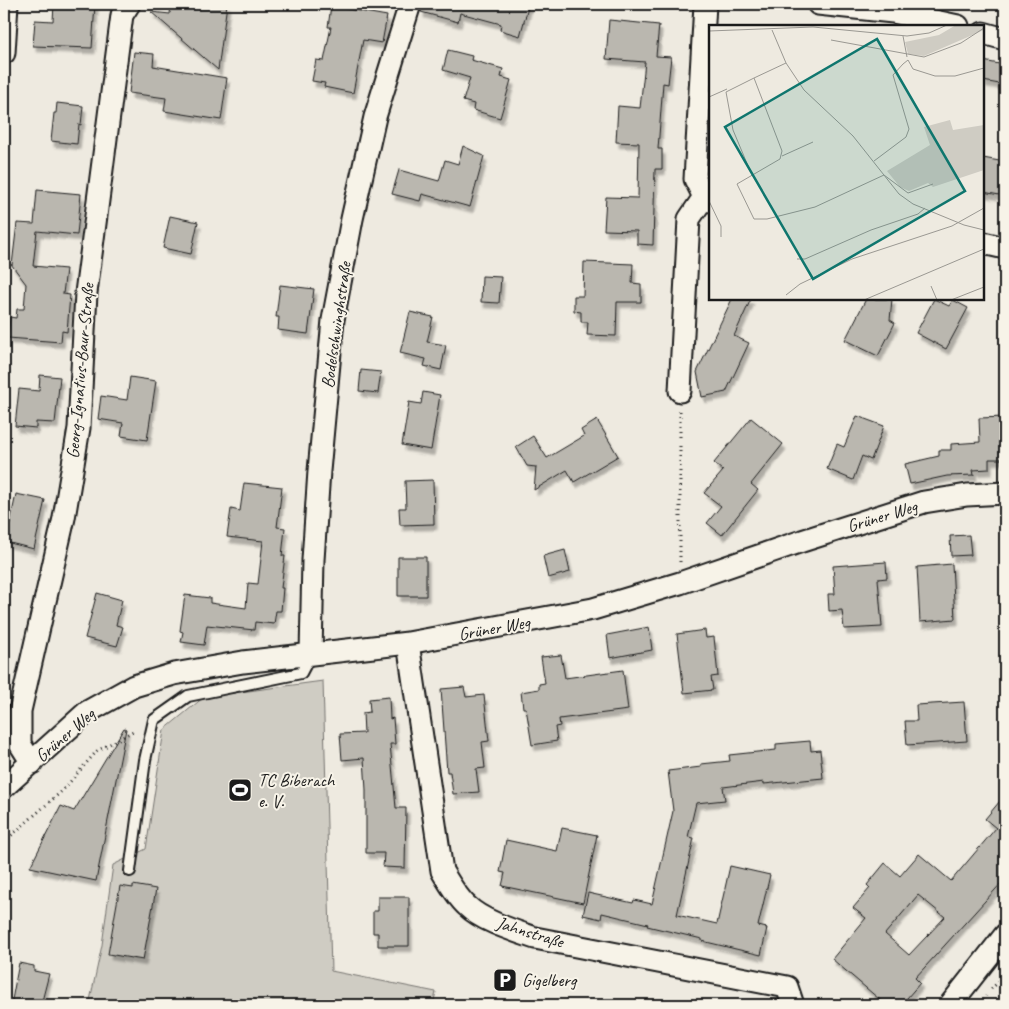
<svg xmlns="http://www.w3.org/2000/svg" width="1009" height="1009" font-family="Caveat,sans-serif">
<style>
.green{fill:#cfccc3;stroke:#767470}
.building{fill:#bab7af;stroke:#1c1c1c;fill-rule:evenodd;filter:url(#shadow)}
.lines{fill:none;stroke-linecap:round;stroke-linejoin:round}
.service-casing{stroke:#1c1c1c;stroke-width:14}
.minor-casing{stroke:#1c1c1c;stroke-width:25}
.path{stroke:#1c1c1c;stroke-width:3;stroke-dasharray:1 4;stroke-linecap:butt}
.service{stroke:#f7f3e8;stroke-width:10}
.minor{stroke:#f7f3e8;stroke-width:21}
.labels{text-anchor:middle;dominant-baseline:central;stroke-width:4;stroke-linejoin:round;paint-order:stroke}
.street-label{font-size:18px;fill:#1c1c1c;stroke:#f7f3e8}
.poi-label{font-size:18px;fill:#1c1c1c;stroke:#f7f3e8;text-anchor:start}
.inset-road{fill:none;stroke:#9a9892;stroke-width:1}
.view{fill:#0f766e;fill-opacity:0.15;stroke:#0f766e;stroke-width:2.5}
.inset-edge{fill:none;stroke:#1c1c1c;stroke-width:2.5}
</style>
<defs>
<filter id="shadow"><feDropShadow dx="3" dy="5.5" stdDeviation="1" flood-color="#0004"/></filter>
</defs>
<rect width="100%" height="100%" fill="#eeeae0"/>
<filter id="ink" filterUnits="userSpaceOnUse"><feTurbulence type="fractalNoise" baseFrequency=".02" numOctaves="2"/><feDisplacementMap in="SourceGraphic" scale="10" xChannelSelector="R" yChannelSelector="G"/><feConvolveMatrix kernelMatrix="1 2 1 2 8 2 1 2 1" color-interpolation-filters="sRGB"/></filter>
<g filter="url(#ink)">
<path class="green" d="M323 681 331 971 436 992 433 1005H89L102 945 113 865 146 849 164 730 204 697Z"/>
<path class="building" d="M54 4H95L92 48 33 46 35 20 53 21Z
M171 4H227L218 70 151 12 170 14Z
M422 4H529L520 36 500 30 501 24 460 13 458 22 421 12Z
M331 6 387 16 382 43 363 40 353 93 324 87 325 83 312 81 316 60 324 61 331 27H328Z
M609 20 659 25 656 56 671 57 668 84 663 83 658 149H662V169H655L653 245 637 244V231L604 230 606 197 638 198 639 143 616 142 618 106 640 108 645 62 606 59Z
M448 50 472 56 471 60 503 69 501 77 511 80 500 118 473 110 474 104 463 101 470 78 443 70Z
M134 52 154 54 153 66 227 78 221 120 164 111 166 98 129 93Z
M983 61 1005 65V85L983 81Z
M57 103 83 106 81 125 79 124 77 144 51 141 54 113H56Z
M463 146 484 156 470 207 422 194 420 201 392 194 399 170 439 181 445 160 458 164Z
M983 158 1005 162V196L983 192Z
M37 190 81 194 77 235 37 231 33 266 66 269 63 294 70 295 67 332 62 331 61 342 8 338 10 317 16 318 17 309H24L26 284 11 264 12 265 17 223 34 224Z
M170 216 198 222 191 254 163 248Z
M584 262 633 264 632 283 641 284V302H617L616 336 587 335 588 322H581V312L574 311V296H583Z
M482 276 501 277 499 303 481 302Z
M280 285 314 289 308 334 278 330 279 317H276Z
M732 299H751L734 336 749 343 726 392 702 397 697 372Z
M866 299H892L890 320 895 323 878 356 845 340Z
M934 299 949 306 953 300 968 308 946 349 916 333Z
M410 312 433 317 427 342 446 345 441 370 424 366 426 359 400 353Z
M361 370 381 372 378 393 359 391Z
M40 375 60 377 55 423 36 422V428L15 426 19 389 39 391Z
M130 377 156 381 147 440 121 436 123 423 98 419 101 396 127 400Z
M423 392 440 395 431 450 402 445 409 402 421 404Z
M857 416 884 426 871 460 862 456 853 480 827 469 837 444 844 447Z
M1005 417V459H989V469L973 470 974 475 947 476 910 484 905 464 939 456V450H951V444L980 442 979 418Z
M751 418 783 444 751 484 758 490 722 535 707 523 721 506 704 493 723 471 714 463Z
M597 420 618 456 574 482 567 470 534 490 536 467 527 466 516 447 533 436 547 458 584 436 581 430Z
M433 480 434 524 400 525 399 508H406L405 481Z
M244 483 282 487 277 527 285 528 282 556H285L281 588H283L281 611H276L274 624 255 622 254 630 207 625 204 645 181 642 183 632 180 631 185 595 210 598V603L246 608 248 583 258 584 263 541 227 537 231 509 240 511Z
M16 494 45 500 34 549 6 542Z
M969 535 971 555 951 556 950 536Z
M565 550 570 572 548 578 543 556Z
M398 557H426V596H398Z
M886 562 887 578 878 579 882 627 844 629 842 610 829 611 828 594H835L833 566Z
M952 564 955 619 920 622 917 567Z
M97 593 122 600 116 625 123 627 117 646 85 638Z
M649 627 652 650 610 658 607 635Z
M705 630 706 638 714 637 718 676 711 677 713 690 684 693 677 634Z
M561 655 565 678 623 670 628 710 559 719 560 726 555 727 557 741 532 745 526 708H523L521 692 539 689V684L545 683 541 657Z
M464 687 466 697 484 695 489 741 482 742 485 768 476 769 479 792 453 794 450 772H447L441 689Z
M389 697 390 719 393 718 395 744H390L396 808H406L405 868 383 867 384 853H366V790L364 758 342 760 340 734 364 733 363 713 370 712 369 699Z
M964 702 967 741 907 745 905 721H917L916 705Z
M124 728 126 729 96 881 30 867 61 806 74 811Z
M810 741 811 751 820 750 823 778 764 784V782L723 787 725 800 696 803 688 837 694 838 677 915 717 924 730 866 770 875 758 926 767 928 761 955 702 941V939L647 926 648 924 602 913 601 919 583 915 588 893 633 903 634 900 652 904 673 811 668 771 701 767V764L730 761 729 755 776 750V744Z
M1005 795V879L915 978 920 983 901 1005H886L832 959 866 918 853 908 870 888 867 885 885 863 900 876 919 854 951 881 996 828 985 819ZM918 895 945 917 909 955 885 934Z
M562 828 597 835 583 903 502 886 505 873 500 872 506 840 557 851Z
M133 885 156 889 143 960 108 954 120 886 133 888Z
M378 897H409V946H378V933H373V911H378Z
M19 963 34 966V971L49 974 41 1005H11Z"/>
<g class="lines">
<g class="service-casing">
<path id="service" d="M130 871 145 760 154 720 188 696 301 673 311 654"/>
</g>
<g class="minor-casing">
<path id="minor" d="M705 4 695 179 704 197 710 201
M818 4 893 12 958 26
M983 33 1005 39
M4 53 7 4
M983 243 1005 248
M680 391 689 219 704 197
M408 643 442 871C449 883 457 897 467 906 482 921 515 931 535 938L787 987 793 1005
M311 654 313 560 319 471 333 320 352 219 375 117 410 4
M32 763 20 744V711L64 518 79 428 86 293 122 15 129 4
M4 787 87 712 134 686 174 674 243 662 408 643 593 609 680 583 802 541 924 502 967 495 1005 493
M950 1005 1005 935"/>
</g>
<path class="path" d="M680 411V562
M4 842 62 791 97 751 135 730
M991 989 1005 976
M981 1005 986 996"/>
<use href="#service" class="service"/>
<use href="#minor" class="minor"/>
</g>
</g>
<defs>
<g id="stadium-square" transform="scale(1.25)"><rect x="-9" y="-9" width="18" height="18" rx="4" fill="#1c1c1c" stroke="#f7f3e8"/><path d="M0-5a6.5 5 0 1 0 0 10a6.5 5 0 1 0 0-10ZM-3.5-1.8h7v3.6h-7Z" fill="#fff"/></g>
<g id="parking-square" transform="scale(1.25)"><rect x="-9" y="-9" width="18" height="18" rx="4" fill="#1c1c1c" stroke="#f7f3e8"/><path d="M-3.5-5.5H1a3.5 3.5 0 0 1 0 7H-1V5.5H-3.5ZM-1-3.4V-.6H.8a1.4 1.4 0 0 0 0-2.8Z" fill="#fff"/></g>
</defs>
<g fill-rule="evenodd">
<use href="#stadium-square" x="240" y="790"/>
<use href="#parking-square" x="505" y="980"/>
</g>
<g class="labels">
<g class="street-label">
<text transform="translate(336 325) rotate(-82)">Bodelschwinghstraße</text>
<text transform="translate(80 371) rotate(-85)">Georg-Ignatius-Baur-Straße</text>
<text transform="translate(882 516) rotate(-17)">Grüner Weg</text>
<text transform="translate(494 628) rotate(-10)">Grüner Weg</text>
<text transform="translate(65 735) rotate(-41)">Grüner Weg</text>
<text transform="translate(530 932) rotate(17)">Jahnstraße</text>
</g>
<g class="poi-label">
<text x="258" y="780">TC Biberach<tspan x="258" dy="21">e. V.</tspan></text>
<text x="522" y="980">Gigelberg</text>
</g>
</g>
<g transform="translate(709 25)">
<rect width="275" height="275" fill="#eeeae0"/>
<path d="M247 0H275V5L215 31 199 29 196 17 230 10ZM241 95 244 105 275 100V145L224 162 219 158 200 166 191 162 178 146 221 120 215 102Z" fill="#cfccc3"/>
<path class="inset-road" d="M63 5 77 38 95 65 144 111 190 169 204 179 255 200 275 205M0 6 104 2 198 11 220 8 238 0M194 11 198 32M122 15 215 32 252 18 275 3M77 38 45 53 73 126 71 134 28 159 45 194H58L106 182 175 150 199 168 224 159M0 72 18 64M73 131 104 117M165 136 197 112 200 104 184 50 194 39 199 35 204 44 226 51H246L275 43M42 148 24 105 17 67 45 53M0 176 12 201V212M88 234H96L162 205 209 189 216 183M222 261 228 275M77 270 91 259 143 234 243 201 275 183M155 275 275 224M242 275 275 262"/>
<path class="view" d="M168 14 256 166 104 254 16 102Z"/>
<rect width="275" height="275" class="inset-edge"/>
</g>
<rect width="1009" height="1009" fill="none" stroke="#f7f3e8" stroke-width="20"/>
<rect x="10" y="10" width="989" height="989" fill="none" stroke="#1c1c1c" stroke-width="2" filter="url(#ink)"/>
</svg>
